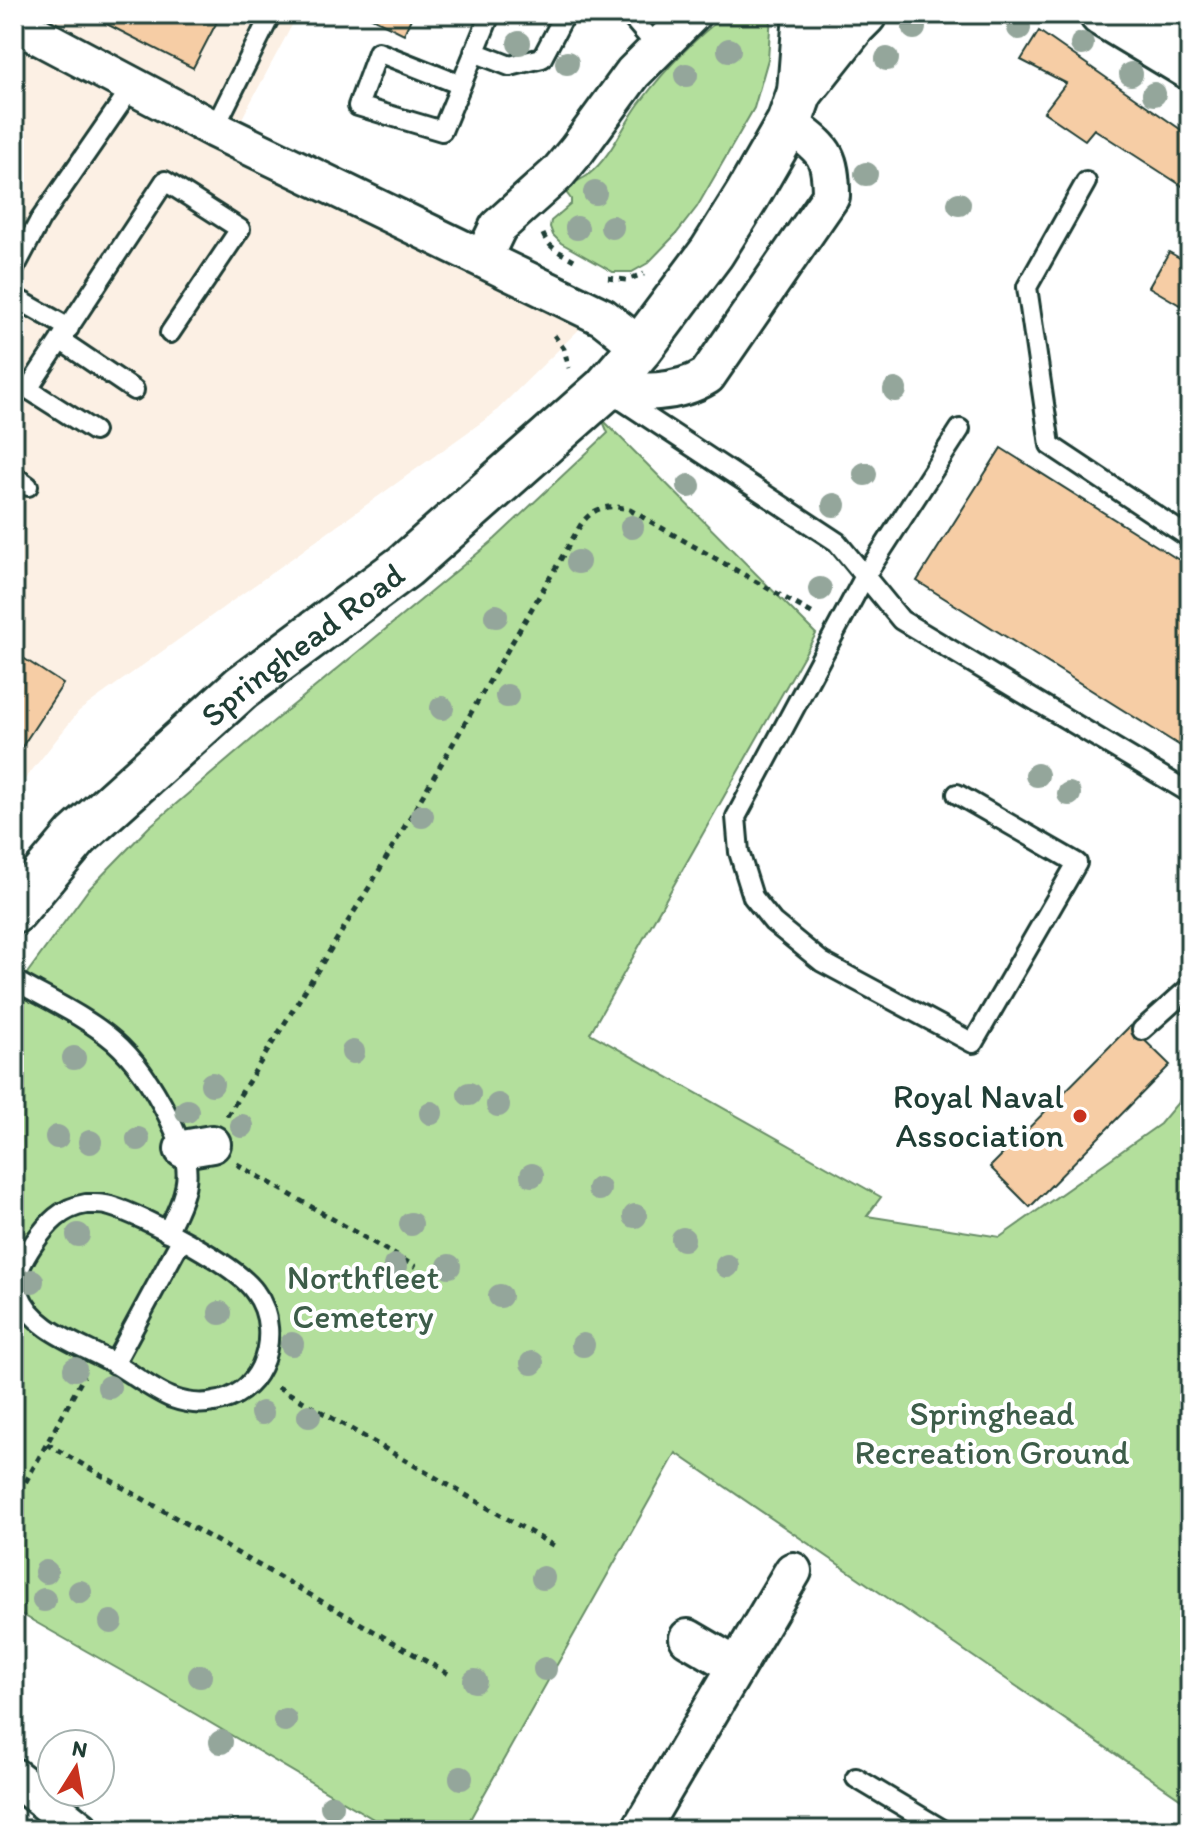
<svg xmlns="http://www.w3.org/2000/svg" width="1204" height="1844" font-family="Itim,sans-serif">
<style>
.built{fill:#fcf0e4}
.green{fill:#b3df9c;stroke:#698e68;stroke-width:2}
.building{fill:#f6cda5;stroke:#1f3d34;stroke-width:2}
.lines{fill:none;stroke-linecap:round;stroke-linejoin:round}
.lane-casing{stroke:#1f3d34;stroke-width:24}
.street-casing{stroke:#1f3d34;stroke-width:42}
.secondary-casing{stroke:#1f3d34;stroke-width:50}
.primary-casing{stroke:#1f3d34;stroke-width:50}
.path{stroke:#1f3d34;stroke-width:5;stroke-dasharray:6 6;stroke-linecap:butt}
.lane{stroke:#fff;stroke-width:18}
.street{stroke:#fff;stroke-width:36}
.secondary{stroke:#fff;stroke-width:44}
.primary{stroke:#fff;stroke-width:44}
.tree{fill:#94a69b}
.poi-dot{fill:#c8321e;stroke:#fff;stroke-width:3}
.labels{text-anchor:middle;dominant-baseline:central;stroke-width:8;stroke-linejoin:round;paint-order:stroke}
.street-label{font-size:34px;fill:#1f3d34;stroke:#fff}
.poi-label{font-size:34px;fill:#1f3d34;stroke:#fff;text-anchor:end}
.park-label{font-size:34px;fill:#3d5d49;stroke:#fff}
</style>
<rect width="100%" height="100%" fill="#fff"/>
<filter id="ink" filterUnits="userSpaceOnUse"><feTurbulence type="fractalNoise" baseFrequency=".0125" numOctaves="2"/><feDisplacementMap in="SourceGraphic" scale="16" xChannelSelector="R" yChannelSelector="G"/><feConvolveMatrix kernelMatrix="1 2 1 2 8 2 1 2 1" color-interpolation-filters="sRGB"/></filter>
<g filter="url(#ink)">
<path class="built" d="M14 14H298L233 135 605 304 493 414 79 711 14 793Z"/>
<path class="green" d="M727 14H771L768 59 754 108 697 207 676 234 648 263 632 272H613L561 243 553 235 550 227 551 221 571 204V199L565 191 566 187C573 183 581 180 588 175 611 157 622 127 639 104 664 71 694 38 727 14Z
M602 419 816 634 590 1033 881 1197 867 1216 1000 1237 1160 1124 1190 1088V1805L676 1453 464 1830H392L136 1679 14 1610V997L28 972 88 890 149 827 257 735 495 539 608 433Z"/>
<path class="building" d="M87 14H221L193 68Z
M364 14H413L404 34Z
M1039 31 1190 136V191L1094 129 1085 140 1044 112 1066 83 1021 60Z
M1169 252 1190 264V311L1149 287Z
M1001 448 1190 567V752L917 581Z
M14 652 63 684 14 759Z
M1130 1026 1170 1065 1030 1207 990 1167Z"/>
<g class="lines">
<g class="lane-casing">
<path id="lane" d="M629 14 657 47
M378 52 461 85 442 131 358 106Z
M474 52 510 66 542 58 562 20 569 14
M461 85 489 17
M214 129 271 14
M1086 182 1027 287 1050 445 1190 538
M14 269 40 220 132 87
M14 297 69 328
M60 340 134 390
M617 397 837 542 901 620 1190 793
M94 431 28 389 165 181 240 229 170 333
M14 476 28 486
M957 794 1077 863 973 1043 822 962 773 922 753 897 739 852 736 817 865 576 960 429
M14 980C47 999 85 1016 114 1041 138 1062 154 1088 168 1116 193 1168 193 1181 167 1232
M1142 1030 1190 987
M86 1204C94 1204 102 1203 110 1206 142 1215 237 1265 255 1292 271 1313 272 1343 261 1367 252 1386 235 1399 214 1402 200 1405 186 1403 172 1398 152 1390 134 1375 115 1364 83 1345 33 1332 19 1293 13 1275 24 1258 34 1243 48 1223 61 1208 86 1204Z
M114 1364 181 1240
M856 1778 943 1830
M1163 1830 1164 1829"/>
</g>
<g class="street-casing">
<path id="street" d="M14 23 214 129 603 317 641 347
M483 258 498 227 558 173 577 150 633 73 692 14
M605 389C640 393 676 395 707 376L831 196C831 150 822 150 789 123
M183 1149 212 1144
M688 1638 736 1666
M14 1777 81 1830
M640 1830 793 1571"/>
</g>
<g class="secondary-casing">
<g id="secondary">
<path d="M800 92 853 25 864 14"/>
<path id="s1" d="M14 911 77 836 241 688 405 566 605 389 641 347 712 252 747 196 789 123 800 92 806 14"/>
</g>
</g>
<g class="primary-casing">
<path id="primary" d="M1102 14 1190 67
M1182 14 1190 19"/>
</g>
<path class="path" d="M543 234C549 249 562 253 574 260
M608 278 626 280 644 274
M554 335 564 349 569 368
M227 1116 370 886 580 526C592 507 610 503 630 510L815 615
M237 1164 416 1267
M278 1387 556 1547
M47 1444 452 1676
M14 1503 84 1376"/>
<use href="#lane" class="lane"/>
<use href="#street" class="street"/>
<use href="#secondary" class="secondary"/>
<use href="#primary" class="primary"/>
</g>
<g class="tree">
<circle cx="914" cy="28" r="12"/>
<circle cx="1019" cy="28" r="12"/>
<circle cx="519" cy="43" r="12"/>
<circle cx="1082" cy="44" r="12"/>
<circle cx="729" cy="50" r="12"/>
<circle cx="887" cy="59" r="12"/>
<circle cx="567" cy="63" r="12"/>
<circle cx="1131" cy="74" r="12"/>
<circle cx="686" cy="75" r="12"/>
<circle cx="1154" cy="94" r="12"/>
<circle cx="866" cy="174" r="12"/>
<circle cx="595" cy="193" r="12"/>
<circle cx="959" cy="204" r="12"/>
<circle cx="612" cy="227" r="12"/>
<circle cx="577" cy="228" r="12"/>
<circle cx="895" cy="390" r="12"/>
<circle cx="865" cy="474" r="12"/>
<circle cx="689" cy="486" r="12"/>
<circle cx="834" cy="505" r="12"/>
<circle cx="632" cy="527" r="12"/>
<circle cx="578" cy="562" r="12"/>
<circle cx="820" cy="589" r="12"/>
<circle cx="496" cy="616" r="12"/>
<circle cx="507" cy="696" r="12"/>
<circle cx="442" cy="708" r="12"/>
<circle cx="1037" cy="775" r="12"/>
<circle cx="1069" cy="794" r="12"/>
<circle cx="422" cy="816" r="12"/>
<circle cx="353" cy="1052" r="12"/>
<circle cx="74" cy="1058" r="12"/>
<circle cx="212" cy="1084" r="12"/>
<circle cx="469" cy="1094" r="12"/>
<circle cx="498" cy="1105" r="12"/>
<circle cx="187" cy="1111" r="12"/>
<circle cx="431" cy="1113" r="12"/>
<circle cx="242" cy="1126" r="12"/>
<circle cx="57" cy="1137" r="12"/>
<circle cx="138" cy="1139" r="12"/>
<circle cx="90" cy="1142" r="12"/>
<circle cx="532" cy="1175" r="12"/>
<circle cx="599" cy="1189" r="12"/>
<circle cx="635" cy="1216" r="12"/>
<circle cx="411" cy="1224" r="12"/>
<circle cx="78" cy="1235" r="12"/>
<circle cx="683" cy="1239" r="12"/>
<circle cx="395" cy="1266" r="12"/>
<circle cx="449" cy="1266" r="12"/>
<circle cx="727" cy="1266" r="12"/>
<circle cx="32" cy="1281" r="12"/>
<circle cx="500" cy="1296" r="12"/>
<circle cx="220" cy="1313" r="12"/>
<circle cx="292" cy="1344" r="12"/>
<circle cx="583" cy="1345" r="12"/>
<circle cx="532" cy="1363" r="12"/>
<circle cx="75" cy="1369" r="12"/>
<circle cx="109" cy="1387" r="12"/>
<circle cx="262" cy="1413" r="12"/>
<circle cx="309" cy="1416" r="12"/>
<circle cx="46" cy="1572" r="12"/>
<circle cx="543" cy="1578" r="12"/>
<circle cx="80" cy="1592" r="12"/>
<circle cx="44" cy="1600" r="12"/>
<circle cx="111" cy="1622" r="12"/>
<circle cx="545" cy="1669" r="12"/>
<circle cx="200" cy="1676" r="12"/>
<circle cx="475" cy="1681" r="12"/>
<circle cx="285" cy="1720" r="12"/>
<circle cx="221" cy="1742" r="12"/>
<circle cx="461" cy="1778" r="12"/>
<circle cx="332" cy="1806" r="12"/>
</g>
</g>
<circle class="poi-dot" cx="1080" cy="1116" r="8"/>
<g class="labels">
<g class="street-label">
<text stroke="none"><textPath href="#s1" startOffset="394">Springhead Road</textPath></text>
</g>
<g class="poi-label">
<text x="1064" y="1096">Royal Naval<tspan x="1064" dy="39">Association</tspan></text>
</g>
<g class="park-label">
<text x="363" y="1277">Northfleet<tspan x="363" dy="39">Cemetery</tspan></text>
<text x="992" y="1413">Springhead<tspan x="992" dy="39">Recreation Ground</tspan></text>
</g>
</g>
<rect width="1204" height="1844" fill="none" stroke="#fff" stroke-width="48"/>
<rect x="24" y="24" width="1156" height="1796" fill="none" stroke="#1f3d34" stroke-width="3" filter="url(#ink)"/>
<g transform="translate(76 1768) rotate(11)"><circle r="38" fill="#ffffff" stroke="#a5b1ae" stroke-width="2"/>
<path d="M0-6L14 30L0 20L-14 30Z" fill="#c8321e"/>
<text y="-12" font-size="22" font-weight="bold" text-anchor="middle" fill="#1f3d34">N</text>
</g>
</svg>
